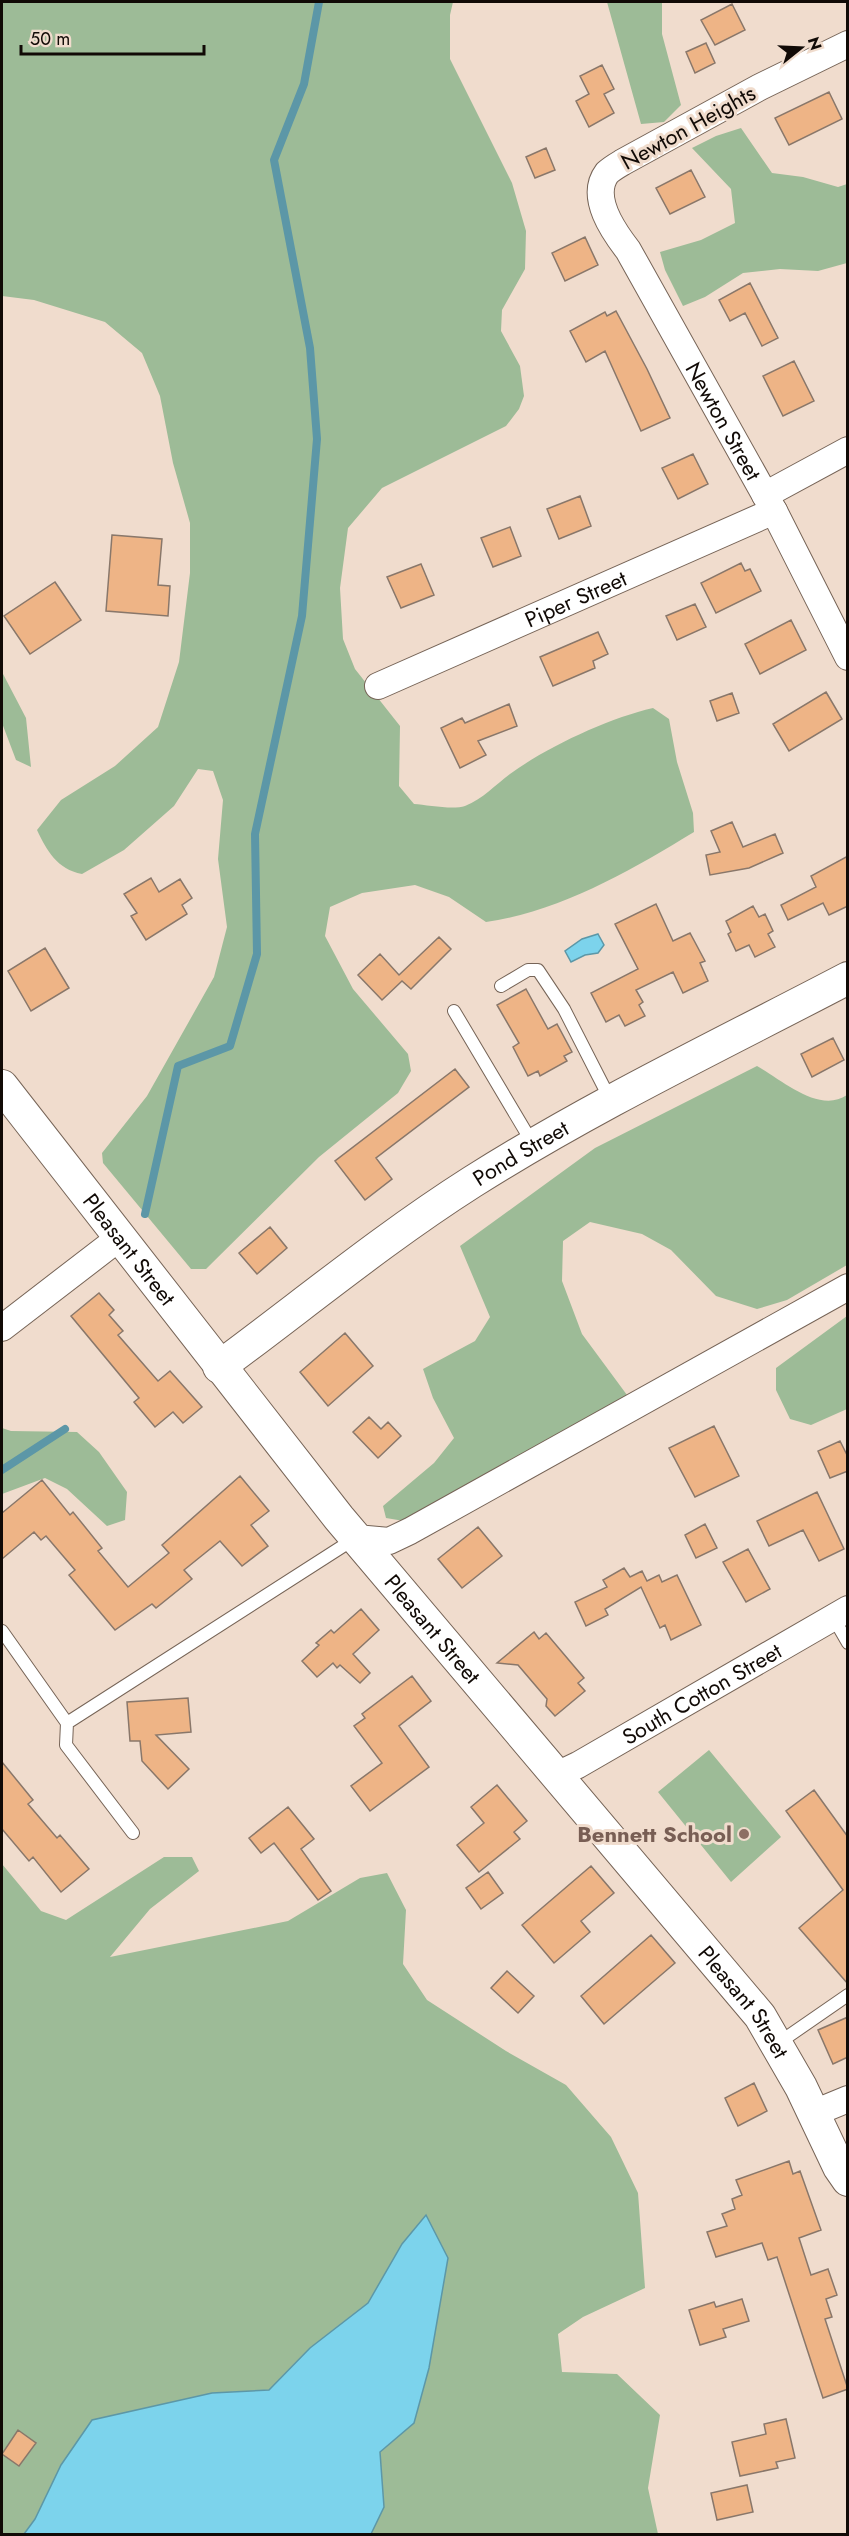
<svg xmlns="http://www.w3.org/2000/svg" width="849" height="2536" font-family="Jost,sans-serif">
<style>
.green{fill:#9dbb97}
.water{fill:#7cd3ec;stroke:#5c97a7;stroke-width:1.5}
.lines{fill:none;stroke-linecap:round;stroke-linejoin:round}
.stream{stroke:#5c97a7;stroke-width:8}
.building{fill:#eeb486;stroke:#89776a;stroke-width:1.5}
.service-casing{stroke:#766457;stroke-width:14}
.minor-casing{stroke:#766457;stroke-width:28}
.tertiary-casing{stroke:#766457;stroke-width:34}
.service{stroke:#fff;stroke-width:12}
.minor{stroke:#fff;stroke-width:26}
.tertiary{stroke:#fff;stroke-width:32}
.education-dot{fill:#8d6e63;stroke:#f0dccd;stroke-width:2}
.labels{text-anchor:middle;dominant-baseline:central;stroke-width:6;stroke-linejoin:round;paint-order:stroke}
.street-label{font-size:22px;fill:#110a06;stroke:#f0dccd}
.education-label{font-size:22px;font-weight:bold;fill:#785e54;stroke:#f0dccd;text-anchor:end}
</style>
<rect width="100%" height="100%" fill="#f0dccd"/>
<path class="green" d="M2 2H453L450 15V59L512 183 526 231 525 269 502 310 501 331 520 366 524 396 519 409 506 426 382 488 348 528 340 588 343 639 355 669 400 726 399 786 414 804C427 805 453 810 465 806 483 799 495 785 510 774 547 747 609 718 653 708L669 719 677 762 693 813 694 832C630 871 561 911 486 922L449 897 415 885 362 893 330 907 325 936 353 989 408 1054 411 1071 398 1093 319 1157 206 1269H191L103 1163 102 1153 147 1096 214 977 227 927 218 859 223 800 213 771 198 769 174 806 124 850 82 874C57 869 47 851 37 830L61 800 115 766 158 727 179 662 190 573V523L173 463 160 396 142 353 105 322 34 300 2 296Z
M607 2H662V34L681 105 664 122 641 124Z
M741 128 772 173 803 177 838 187 847 184V263L818 271 780 269 743 273 705 297 683 306 665 270 660 252 701 240 735 223 731 189 692 148 716 136Z
M2 672 26 718 31 767 16 760 2 723Z
M757 1066C782 1080 819 1114 847 1095V1265L787 1300 757 1309 716 1296 671 1250 642 1234 590 1222 563 1241 562 1281 582 1334 627 1395 435 1506 404 1521 386 1518 383 1506 434 1463 454 1438 433 1398 423 1369 475 1341 490 1317 460 1246 595 1148Z
M847 1316V1409L811 1425 790 1419 776 1390V1368Z
M2 1428 11 1431 77 1432 99 1452 127 1492 125 1520 107 1526 67 1489 45 1478 2 1494Z
M709 1750 781 1837 731 1882 658 1792Z
M164 1857H192L199 1871 150 1909 110 1957 288 1921 360 1878 387 1873 406 1910 403 1964 427 2000 506 2051 566 2085 611 2137 638 2193 645 2288 583 2317 558 2334 562 2372 617 2374 660 2415 648 2488 658 2534H371L384 2507 380 2452 414 2423 402 2244 368 2303 310 2348 269 2390 212 2393 35 2519 24 2534H2V1864L41 1911 66 1920Z"/>
<path class="water" d="M598 934 604 945 598 953 585 955 571 962 565 951 582 939Z
M426 2215 448 2258 429 2368 414 2423 380 2452 384 2507 371 2534H24L35 2519 61 2465 92 2420 212 2393 269 2390 310 2348 368 2303 402 2244Z"/>
<g class="lines">
<path class="stream" d="M145 1214 178 1066 230 1046 257 954 255 834 302 616 317 439 310 348 274 160 304 84 319 2
M2 1470 65 1429"/>
</g>
<path class="building" d="M732 4 745 30 715 45 701 20Z
M706 43 715 63 695 73 686 52Z
M602 65 614 89 604 94 614 113 589 127 576 101 589 94 580 76Z
M829 92 842 119 789 145 775 118Z
M546 148 555 170 535 178 526 157Z
M691 170 705 197 670 214 656 188Z
M585 237 598 265 565 281 552 253Z
M750 283 778 338 762 346 745 313 730 321 719 300Z
M616 311 647 369 670 418 641 431 605 351 586 362 570 331 605 312 607 316Z
M794 361 814 401 783 416 763 376Z
M693 454 708 484 678 499 662 468Z
M580 496 591 526 559 539 547 509Z
M510 527 521 556 493 567 481 538Z
M112 535 162 539 158 585 170 586 168 616 106 611Z
M741 563 745 571 750 569 761 591 716 613 701 583Z
M421 564 434 595 401 608 387 577Z
M55 582 81 620 30 654 4 616Z
M695 604 706 627 677 640 666 616Z
M791 620 806 650 760 674 745 644Z
M598 632 608 654 593 661 595 668 553 686 540 657Z
M826 692 842 719 789 751 773 724Z
M732 693 739 713 717 721 710 701Z
M509 704 517 726 478 741 486 755 460 768 441 728 462 718 465 723Z
M732 822 743 847 775 834 783 853 749 868 710 875 706 855 720 852 711 831Z
M848 856V906L829 915 823 903 788 920 781 905 816 887 811 876Z
M151 878 159 892 180 879 192 898 182 905 187 914 146 940 131 916 137 913 124 894Z
M656 904 673 941 690 933 705 961 700 963 708 981 683 993 673 972 636 990 643 1002 639 1005 645 1016 625 1026 619 1015 606 1022 591 993 638 969 615 924Z
M753 906 759 917 765 914 773 931 768 934 775 947 755 957 749 945 736 951 728 934 731 932 726 921Z
M439 937 451 949 411 989 402 981 382 1000 358 975 380 954 399 975Z
M45 948 69 988 31 1011 8 971Z
M526 989 548 1029 557 1024 572 1052 564 1056 567 1061 540 1076 538 1071 528 1076 513 1047 519 1043 497 1005Z
M833 1038 844 1060 812 1077 801 1054Z
M455 1069 469 1087 376 1158 392 1179 365 1200 335 1161Z
M270 1227 287 1248 257 1274 239 1253Z
M99 1293 114 1310 109 1315 123 1331 118 1335 158 1381 170 1371 202 1407 183 1423 173 1412 155 1427 134 1402 139 1398 71 1316Z
M345 1333 373 1366 328 1406 300 1372Z
M369 1417 381 1429 388 1422 401 1436 378 1458 353 1432Z
M714 1426 739 1476 695 1497 669 1448Z
M840 1441 848 1457V1471L830 1478 818 1451Z
M240 1476 269 1511 251 1525 268 1546 242 1566 220 1541 184 1570 192 1579 156 1608 152 1604 115 1630 69 1575 75 1570 46 1536 41 1540 34 1532 2 1559V1513L42 1480 70 1515 73 1512 102 1548 98 1551 128 1587 169 1553 162 1545Z
M817 1492 844 1549 819 1561 803 1530 769 1546 757 1521Z
M705 1524 717 1548 696 1558 685 1535Z
M478 1527 502 1556 462 1588 438 1559Z
M748 1549 770 1589 746 1602 723 1562Z
M624 1568 630 1577 642 1571 647 1581 659 1575 662 1582 677 1575 701 1625 671 1640 665 1625 660 1628 641 1587 605 1609 608 1615 586 1626 575 1602 607 1587 603 1580Z
M361 1609 379 1630 353 1654 370 1673 360 1683 340 1665 337 1668 333 1663 317 1677 302 1661 319 1645 316 1643 331 1630 334 1633Z
M534 1632 539 1639 546 1633 584 1678 578 1683 585 1691 555 1716 546 1706 547 1699 518 1665 497 1663Z
M412 1676 431 1701 399 1726 429 1767 370 1811 351 1786 382 1763 354 1726 365 1718 362 1714Z
M188 1698 191 1732 156 1735 189 1769 168 1789 142 1761 140 1741H130L127 1702Z
M2 1762 33 1800 28 1804 57 1838 60 1835 89 1869 61 1892 33 1857 29 1861 2 1829Z
M497 1785 527 1821 514 1832 520 1839 479 1872 457 1845 484 1823 471 1807Z
M814 1790 848 1837V1984L799 1928 843 1890 786 1811Z
M288 1807 314 1839 301 1849 331 1891 318 1900 274 1843 261 1853 249 1838Z
M591 1866 614 1893 581 1921 590 1932 554 1963 522 1925Z
M488 1872 503 1893 481 1909 466 1888Z
M651 1935 675 1963 604 2024 581 1996Z
M507 1971 534 1996 518 2013 491 1988Z
M848 2017V2057L833 2064 818 2030Z
M754 2083 767 2111 738 2126 725 2098Z
M789 2161 793 2174 800 2171 821 2230 799 2238 811 2275 828 2269 837 2295 826 2299 832 2317 825 2319 848 2389 823 2398 777 2257 768 2260 762 2243 716 2257 707 2232 727 2226 722 2214 735 2209 732 2199 742 2195 736 2180Z
M742 2299 749 2321 723 2329 726 2337 700 2345 689 2310 714 2302 716 2307Z
M786 2419 795 2458 776 2462 778 2468 740 2476 732 2442 766 2434 764 2424Z
M18 2430 36 2443 19 2466 2 2454Z
M747 2485 753 2512 717 2520 711 2493Z"/>
<g class="lines">
<g class="service-casing">
<path id="service" d="M501 986 528 970H538L564 1009 611 1101
M454 1011 533 1144
M833 1617 848 1643
M2 1631 67 1723 66 1745 133 1833
M67 1723 354 1539
M777 2044 848 1995"/>
</g>
<g class="minor-casing">
<g id="minor">
<path id="s1" d="M848 44 760 87 623 162C618 165 611 169 607 173 589 197 614 232 628 250L774 511 848 657"/>
<path d="M765 495 848 450"/>
<path id="s2" d="M378 686 774 511"/>
<path d="M2 1328 119 1238"/>
<path d="M356 1538 389 1541 410 1531 848 1287"/>
<path id="s3" d="M557 1775 578 1765 848 1609"/>
<path d="M814 2113 848 2099"/>
</g>
</g>
<g class="tertiary-casing">
<g id="tertiary">
<path id="s4" d="M2 1086 339 1518 760 2016 801 2087 839 2167 848 2180"/>
<path id="s5" d="M219 1367C303 1305 384 1238 472 1182 592 1106 722 1044 848 978"/>
</g>
</g>
<use href="#service" class="service"/>
<use href="#minor" class="minor"/>
<use href="#tertiary" class="tertiary"/>
</g>
<circle class="education-dot" cx="744" cy="1834" r="6"/>
<g class="labels">
<g class="street-label">
<text transform="translate(688 127) rotate(-29)">Newton Heights</text>
<text stroke="none"><textPath href="#s1" startOffset="555">Newton Street</textPath></text>
<text stroke="none"><textPath href="#s2" startOffset="216">Piper Street</textPath></text>
<text stroke="none"><textPath href="#s5" startOffset="370">Pond Street</textPath></text>
<text stroke="none"><textPath href="#s4" startOffset="207">Pleasant Street</textPath></text>
<text stroke="none"><textPath href="#s4" startOffset="693">Pleasant Street</textPath></text>
<text stroke="none"><textPath href="#s3" startOffset="166">South Cotton Street</textPath></text>
<text stroke="none"><textPath href="#s4" startOffset="1179">Pleasant Street</textPath></text>
</g>
<g class="education-label">
<text x="732" y="1834">Bennett School</text>
</g>
</g>
<rect width="849" height="2536" fill="none" stroke="#110a06" stroke-width="6"/>
<g transform="translate(801 48) rotate(72)" stroke="#f0dccd" stroke-width="4.5" paint-order="stroke">
<path d="M0-4.5L10 22L0 15L-10 22Z" fill="#110a06"/>
<text y="-9" font-size="16" font-weight="bold" text-anchor="middle" fill="#110a06">N</text>
</g>
<path d="M21 45v9h183v-9" fill="none" stroke="#110a06" stroke-width="3"/>
<text x="30" y="45" font-size="18" fill="#110a06" stroke="#f0dccd" stroke-width="4.5" paint-order="stroke">50 m</text>
</svg>
